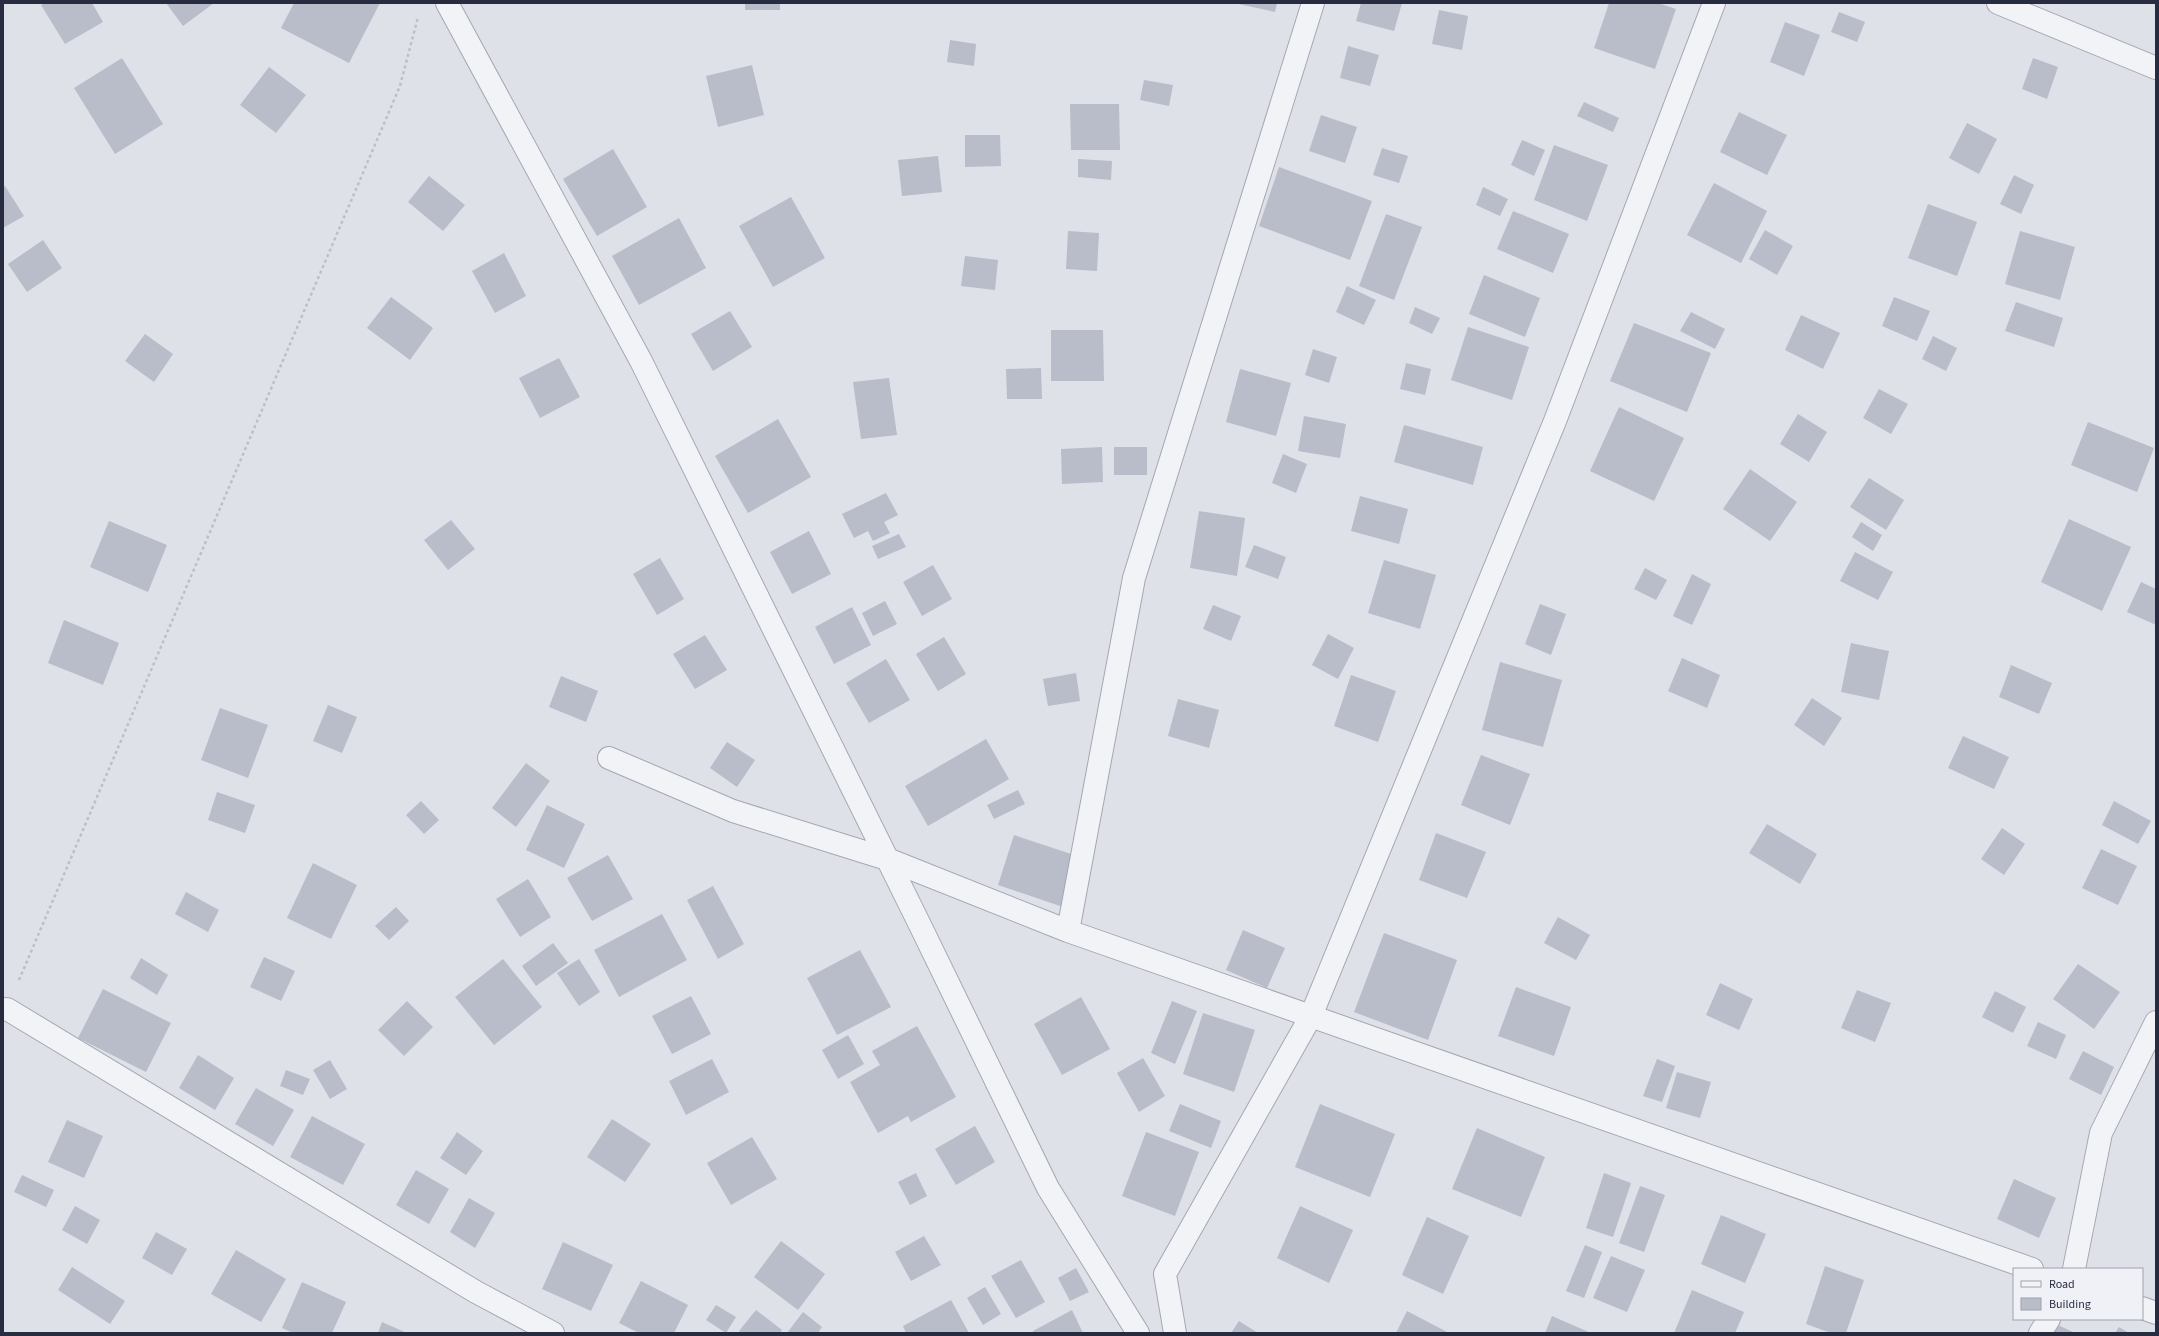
<svg xmlns="http://www.w3.org/2000/svg" width="2159" height="1336" font-family="'Source Sans 3',sans-serif">
<style>
.building{fill:#b9bcc9}
.lines{fill:none;stroke-linecap:round;stroke-linejoin:round}
.minor-casing{stroke:#a4a7b3;stroke-width:24}
.path{stroke:#bdbfc8;stroke-width:2.5;stroke-dasharray:3 3;stroke-linecap:butt}
.minor{stroke:#f2f3f7;stroke-width:22}
</style>
<rect width="100%" height="100%" fill="#dfe1e9"/>
<path class="building" d="M45 3H92L103 22 65 44 41 5Z
M166 3H214L183 26Z
M294 3H380L349 63 281 28Z
M745 3H780V10H745Z
M1234 3H1277L1275 12Z
M1361 3H1402L1394 31 1356 21Z
M1609 3H1658L1676 9 1655 69 1594 48Z
M1439 10 1468 16 1462 50 1432 44Z
M1839 12 1865 22 1857 42 1831 32Z
M1785 22 1820 35 1804 76 1770 62Z
M950 40 976 44 974 66 947 62Z
M1348 46 1379 55 1370 86 1340 78Z
M122 58 163 124 115 154 74 88Z
M2033 58 2058 67 2047 99 2022 89Z
M752 65 764 115 718 127 706 76Z
M269 67 306 95 276 133 240 105Z
M1144 80 1173 85 1169 106 1140 100Z
M1584 102 1619 118 1613 132 1577 116Z
M1070 104H1119L1120 150H1071Z
M1739 112 1787 135 1767 175 1720 152Z
M1321 115 1357 127 1345 163 1309 151Z
M1967 123 1997 139 1979 174 1949 158Z
M965 135H1000L1001 166 965 167Z
M1522 140 1545 150 1534 176 1511 165Z
M1554 145 1608 165 1587 221 1534 200Z
M1382 148 1408 156 1399 183 1373 175Z
M613 149 647 207 597 236 563 179Z
M938 156 942 192 902 196 898 160Z
M1078 159 1112 161 1111 180 1078 177Z
M1279 167 1372 201 1350 260 1259 226Z
M2014 175 2034 185 2021 214 2000 204Z
M429 176 465 205 443 231 408 202Z
M1714 183 1767 211 1741 263 1687 235Z
M5 186 24 216 3 228V187Z
M1483 187 1508 199 1500 216 1476 205Z
M791 197 825 258 773 287 739 226Z
M1928 204 1977 222 1957 276 1908 258Z
M1513 211 1569 234 1553 273 1497 249Z
M1386 214 1422 227 1394 300 1359 286Z
M679 218 706 268 639 305 612 256Z
M1765 230 1793 246 1777 275 1749 259Z
M1068 231 1099 233 1097 271 1066 269Z
M2020 231 2075 247 2060 300 2005 284Z
M43 240 62 268 27 292 8 264Z
M504 253 526 296 495 313 472 271Z
M965 256 998 260 995 290 961 286Z
M1484 275 1540 298 1525 337 1469 314Z
M1347 286 1376 300 1364 325 1336 312Z
M391 297 433 328 410 360 367 328Z
M1894 297 1930 311 1917 341 1882 326Z
M2016 302 2063 318 2054 347 2005 331Z
M1415 307 1440 318 1432 334 1409 323Z
M730 311 752 347 713 371 691 334Z
M1691 312 1725 329 1715 349 1680 331Z
M1801 315 1840 333 1823 369 1785 350Z
M1634 323 1711 353 1687 412 1610 381Z
M1468 327 1529 347 1512 400 1451 380Z
M1051 330H1103L1104 381H1051Z
M145 334 173 354 154 382 125 361Z
M1933 336 1957 348 1946 371 1922 359Z
M1313 349 1337 357 1329 383 1305 375Z
M559 358 580 397 540 418 519 378Z
M1406 363 1431 369 1425 395 1400 389Z
M1041 368 1042 399H1007L1006 369Z
M1240 369 1291 383 1276 436 1226 422Z
M889 378 897 435 861 439 853 382Z
M1879 389 1908 404 1891 434 1863 418Z
M1619 407 1684 438 1654 501 1590 471Z
M1798 414 1827 432 1809 462 1780 444Z
M1304 416 1346 424 1340 458 1298 451Z
M778 419 811 477 748 513 715 456Z
M2088 422 2154 448 2137 492 2071 465Z
M1404 425 1483 447 1473 485 1394 462Z
M1102 447 1103 482 1062 484 1061 449Z
M1114 447H1147V475H1114Z
M1283 454 1307 464 1296 493 1272 483Z
M1750 469 1797 502 1770 541 1723 509Z
M1869 478 1904 500 1886 530 1850 507Z
M886 493 898 515 884 522 890 533 873 541 868 531 854 538 842 514Z
M1360 496 1408 509 1399 544 1351 531Z
M1199 511 1245 518 1237 576 1190 568Z
M2069 519 2131 547 2102 611 2041 582Z
M451 520 475 549 448 570 424 540Z
M109 521 167 545 148 592 90 567Z
M1861 522 1882 535 1873 551 1852 537Z
M809 531 831 574 792 594 770 552Z
M899 534 906 547 878 559 872 546Z
M1254 545 1286 557 1278 579 1245 567Z
M1855 552 1893 572 1878 600 1840 581Z
M660 558 684 599 657 615 633 574Z
M1384 560 1436 575 1420 629 1368 613Z
M933 565 952 599 922 616 903 582Z
M1645 568 1667 580 1656 600 1634 589Z
M1692 574 1711 584 1692 625 1673 616Z
M2141 582 2156 589V625L2127 612Z
M885 601 897 624 873 636 862 613Z
M1540 604 1566 614 1551 655 1525 644Z
M1213 605 1241 616 1231 641 1203 629Z
M852 607 871 645 834 664 815 627Z
M64 620 119 643 103 685 48 663Z
M1328 634 1354 648 1338 679 1312 665Z
M705 635 727 670 695 689 673 654Z
M944 637 966 674 938 691 916 654Z
M1851 643 1889 651 1879 700 1841 692Z
M1682 658 1720 675 1707 708 1668 691Z
M886 659 910 700 869 723 846 683Z
M1500 662 1562 680 1543 747 1482 730Z
M2011 665 2052 683 2039 714 1999 697Z
M1076 673 1080 701 1048 706 1043 679Z
M1351 675 1396 691 1378 742 1334 726Z
M561 676 598 691 586 722 549 707Z
M1812 698 1842 718 1824 746 1794 725Z
M1178 699 1219 710 1209 748 1168 736Z
M328 705 357 717 342 753 313 741Z
M220 708 268 725 248 778 201 760Z
M1963 736 2009 757 1994 789 1948 768Z
M986 739 1009 779 928 826 905 786Z
M727 742 755 760 737 787 710 768Z
M1481 755 1530 774 1510 825 1461 805Z
M526 763 550 781 516 827 492 808Z
M1018 790 1025 804 994 819 987 805Z
M217 792 255 805 245 833 208 820Z
M421 801 439 820 424 834 406 815Z
M2114 801 2151 821 2138 844 2102 825Z
M547 805 585 824 564 868 526 850Z
M1767 824 1817 854 1800 884 1749 853Z
M2002 828 2025 844 2004 875 1981 859Z
M1436 833 1486 852 1467 898 1419 880Z
M1014 835 1080 857 1063 907 998 885Z
M2101 849 2137 866 2118 905 2082 888Z
M608 855 633 899 592 921 567 878Z
M313 863 357 885 331 939 287 918Z
M528 879 551 917 520 937 496 899Z
M713 886 744 944 718 959 687 900Z
M186 892 219 910 208 932 175 914Z
M396 907 409 921 389 940 375 926Z
M662 914 687 960 619 997 594 950Z
M1558 917 1590 935 1576 960 1544 943Z
M1243 930 1285 948 1267 988 1226 970Z
M1384 933 1457 960 1428 1040 1354 1012Z
M553 943 568 963 536 986 522 966Z
M860 950 891 1007 837 1035 807 978Z
M264 957 295 971 281 1001 250 987Z
M141 958 168 975 157 995 130 978Z
M503 959 542 1007 494 1045 455 997Z
M579 959 600 992 579 1006 557 973Z
M2078 964 2120 992 2094 1029 2053 999Z
M1720 983 1753 999 1739 1030 1706 1015Z
M1516 987 1571 1007 1554 1056 1498 1036Z
M103 989 171 1023 146 1072 78 1038Z
M1857 990 1891 1003 1875 1042 1841 1028Z
M1995 991 2026 1007 2013 1033 1982 1017Z
M691 996 711 1034 672 1054 652 1016Z
M1081 997 1110 1049 1062 1075 1034 1024Z
M407 1001 433 1027 404 1056 378 1030Z
M1172 1001 1197 1011 1175 1064 1151 1053Z
M1203 1013 1255 1030 1234 1092 1183 1074Z
M2038 1022 2066 1035 2056 1059 2027 1046Z
M917 1026 956 1097 911 1122 908 1116 878 1133 850 1082 880 1065 872 1051Z
M848 1035 864 1064 838 1079 822 1050Z
M2083 1051 2114 1067 2101 1095 2069 1079Z
M198 1055 234 1078 215 1110 179 1088Z
M1143 1058 1165 1096 1139 1112 1117 1073Z
M712 1059 729 1092 686 1115 669 1081Z
M1657 1059 1675 1066 1662 1102 1643 1096Z
M330 1060 347 1089 330 1099 313 1070Z
M286 1070 310 1079 303 1095 280 1086Z
M1677 1072 1711 1082 1700 1118 1666 1108Z
M256 1088 294 1110 273 1146 235 1124Z
M1180 1104 1221 1121 1211 1148 1169 1131Z
M1320 1104 1395 1134 1370 1197 1295 1167Z
M312 1116 365 1144 343 1185 290 1157Z
M612 1119 651 1144 625 1182 587 1157Z
M67 1120 103 1136 84 1178 48 1162Z
M975 1126 995 1162 956 1185 935 1149Z
M1477 1128 1545 1157 1521 1217 1452 1189Z
M457 1132 483 1151 466 1175 440 1158Z
M1146 1132 1199 1152 1175 1216 1122 1196Z
M752 1137 777 1179 731 1205 707 1163Z
M416 1170 449 1189 429 1224 396 1205Z
M916 1173 927 1196 910 1205 898 1182Z
M1604 1173 1631 1183 1613 1237 1586 1228Z
M22 1175 54 1190 46 1207 14 1192Z
M2014 1179 2056 1198 2039 1238 1997 1219Z
M1640 1186 1665 1195 1644 1252 1619 1243Z
M469 1198 495 1213 475 1248 450 1232Z
M75 1206 100 1220 87 1244 62 1230Z
M1300 1206 1353 1230 1329 1283 1277 1258Z
M1721 1215 1766 1234 1745 1283 1701 1264Z
M1427 1217 1469 1236 1443 1294 1402 1275Z
M156 1232 187 1249 172 1275 142 1258Z
M924 1236 941 1265 911 1281 895 1252Z
M781 1241 825 1274 798 1310 754 1277Z
M563 1242 613 1265 591 1311 542 1289Z
M1585 1245 1602 1252 1584 1298 1566 1291Z
M236 1250 286 1279 261 1322 211 1294Z
M1611 1256 1645 1270 1627 1312 1593 1298Z
M1021 1260 1045 1302 1016 1318 991 1276Z
M1825 1266 1864 1280 1846 1333H1831L1806 1324Z
M72 1267 125 1301 110 1324 58 1290Z
M1076 1268 1089 1292 1070 1301 1058 1278Z
M641 1281 688 1305 674 1333H639L619 1323Z
M302 1282 346 1302 332 1333H293L282 1328Z
M985 1287 1001 1314 983 1325 967 1298Z
M1692 1290 1744 1312 1735 1333H1674Z
M951 1300 969 1333H906L903 1326Z
M716 1305 736 1317 726 1333 706 1320Z
M756 1310 782 1330 780 1333H741L739 1331Z
M1072 1310 1083 1333H1034L1033 1331Z
M1407 1311 1449 1333H1396Z
M803 1312 822 1327 818 1333H787Z
M1552 1316 1591 1333H1545Z
M1239 1321 1258 1333H1231Z
M382 1322 407 1333H378Z
M2054 1323 2075 1333H2049Z
M2119 1327 2129 1333H2115Z"/>
<g class="lines">
<g class="minor-casing">
<path id="minor" d="M447 3 641 361 918 921 1048 1188 1138 1333
M1998 3 2156 68
M609 758 733 811 887 859 1068 931 2032 1269
M1068 931 1134 578 1313 3
M7 1009 476 1292 553 1333
M2074 1269 2101 1133 2156 1022
M2142 1308 2156 1313
M1175 1333 1165 1274 1311 1016 1555 421 1714 3
M2040 1333 2049 1319"/>
</g>
<path class="path" d="M19 980 400 86 418 17"/>
<use href="#minor" class="minor"/>
</g>
<rect width="2159" height="1336" fill="none" stroke="#282c41" stroke-width="8"/>
<rect x="2013" y="1268" width="130" height="52" fill="#eff1f7" stroke="#9fa2ae"/>
<rect x="2021" y="1281" width="20" height="6" fill="#f2f3f7" stroke="#9fa2ae"/>
<text x="2049" y="1288" font-size="12" fill="#282c41">Road</text>
<rect x="2021" y="1298" width="20" height="12" fill="#b9bcc9" stroke="#9fa2ae"/>
<text x="2049" y="1308" font-size="12" fill="#282c41">Building</text>
</svg>
